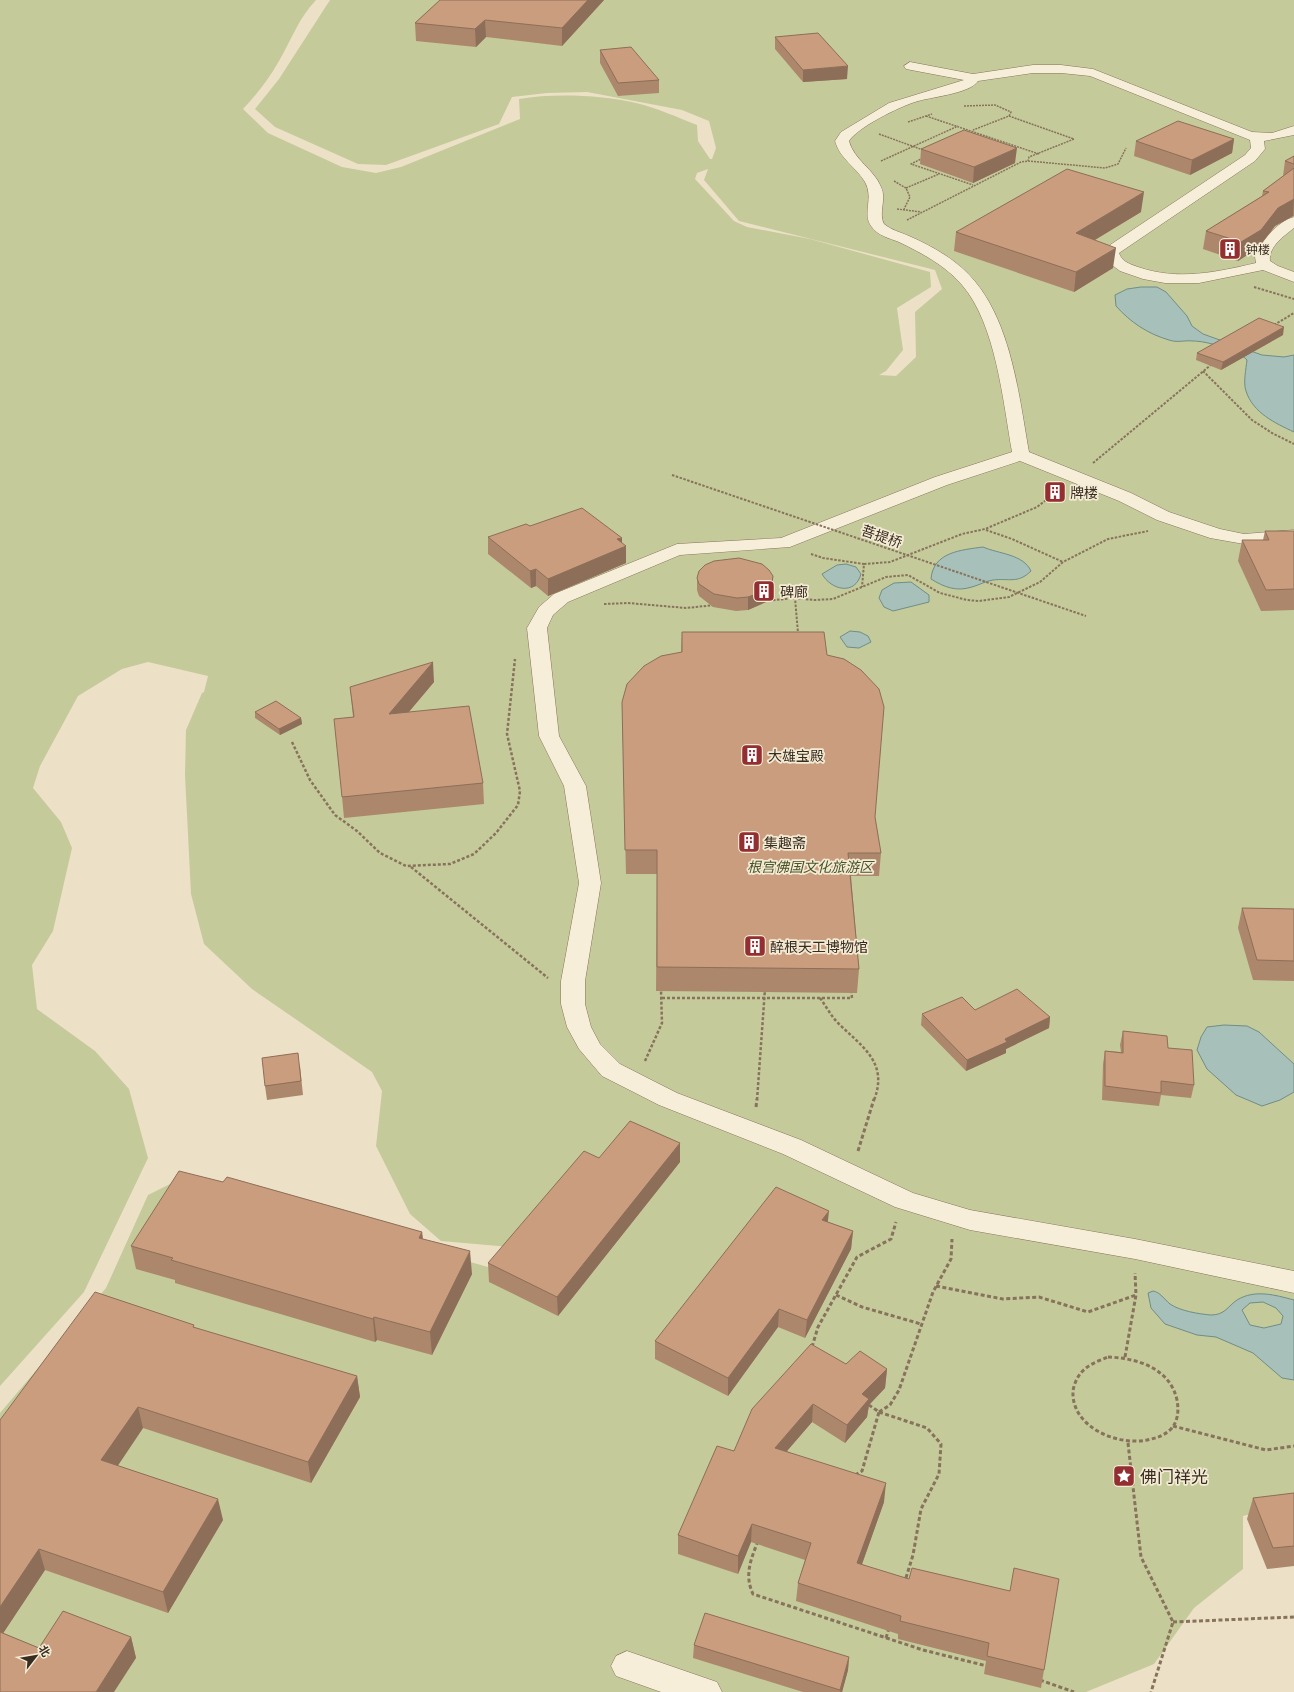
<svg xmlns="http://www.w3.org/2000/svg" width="1294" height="1692" font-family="'Noto Serif','Noto Sans SC',serif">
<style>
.green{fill:#c5ca9a;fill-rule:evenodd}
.water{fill:#a7c0b9;stroke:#6e8e86;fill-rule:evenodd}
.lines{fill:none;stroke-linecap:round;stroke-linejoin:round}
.minor-casing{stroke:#87735c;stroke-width:1}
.path-far3{stroke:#87735c;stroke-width:1.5;stroke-dasharray:2 1;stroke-linecap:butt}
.path-far2{stroke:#87735c;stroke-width:2;stroke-dasharray:2.5 1.5;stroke-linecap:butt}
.path-far1{stroke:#87735c;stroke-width:2.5;stroke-dasharray:3 2;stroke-linecap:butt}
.path{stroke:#87735c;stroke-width:3;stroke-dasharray:4 2.5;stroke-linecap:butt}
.minor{fill:#f7eed9;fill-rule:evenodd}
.path-bridge{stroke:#87735c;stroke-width:2;stroke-dasharray:2.5 1.5;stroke-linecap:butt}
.wall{fill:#ad876c}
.shaded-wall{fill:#8d6e58}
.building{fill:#c99d7d;stroke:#8d6e58}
.labels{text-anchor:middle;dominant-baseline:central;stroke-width:3.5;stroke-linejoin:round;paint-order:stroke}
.far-poi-label{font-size:12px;fill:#382b20;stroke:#f4ebd5;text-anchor:start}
.poi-label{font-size:14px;fill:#382b20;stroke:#f4ebd5;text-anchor:start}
.street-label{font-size:14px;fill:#382b20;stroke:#f4ebd5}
.park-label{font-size:14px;font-style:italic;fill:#485327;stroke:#f4ebd5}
.near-poi-label{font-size:17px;fill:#382b20;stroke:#f4ebd5;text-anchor:start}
</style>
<rect width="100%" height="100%" fill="#ece1c6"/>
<path class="green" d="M0 0H316C298 19 292 39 279 61 269 79 257 94 243 109L268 133 342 167 376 173 401 167 520 119 519 99C554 93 602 95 636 103 657 108 677 117 697 125L698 141 710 159H712L716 148 709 121 682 110 587 92 547 93 512 97 499 124 386 165 358 164 275 127 255 109 279 79 330 0H1294V1504L1243 1516V1569L1194 1608 1154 1664 1086 1692H0V1413L106 1288 148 1195 178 1180 488 1267 510 1247 441 1241 410 1214 376 1146 382 1091 372 1072 252 989 204 944 191 894 185 775 186 730 202 693 204 692 208 676 148 662 122 669 78 696 40 766 33 788 61 822 72 848 53 931 32 965 37 1009 95 1051 129 1089 148 1158 84 1292 0 1386ZM708 169 704 180 739 221 935 270 942 289 915 312 916 357 896 376 879 375 886 371 903 350 897 308 931 287 930 272 810 239 747 227 734 221 695 179 697 173Z"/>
<path class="water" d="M1141 287H1157L1166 292 1187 316 1192 326 1203 334 1262 355 1284 357 1294 355V432C1275 423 1253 413 1246 391 1243 383 1246 369 1247 360 1238 350 1207 341 1193 341 1185 340 1177 343 1169 340 1148 334 1130 322 1116 306L1115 295 1127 289Z
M983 547C999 554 1023 554 1031 571 1018 584 1009 578 993 580 986 581 979 585 972 587 956 592 944 587 931 579 933 552 961 550 983 547Z
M846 564 856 567 861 574C855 596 831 590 822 574L837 565Z
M911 582 929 595V602L893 611 884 607 879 598 882 590 894 583Z
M850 631 860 632 868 636 871 642 859 648 847 647 840 637Z
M1224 1025 1247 1026 1259 1032 1294 1064V1092L1280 1100 1262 1106 1236 1095 1207 1069 1197 1050 1201 1037 1207 1027Z
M1153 1291C1160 1292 1164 1299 1170 1304 1180 1311 1199 1314 1211 1315 1225 1315 1228 1306 1237 1300 1255 1289 1275 1295 1294 1300V1380L1282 1378 1253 1353 1216 1337 1197 1335 1165 1324 1151 1308 1148 1293ZM1263 1302 1276 1308 1283 1316 1281 1324 1264 1328 1250 1325 1242 1310 1250 1303Z"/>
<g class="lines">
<g class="minor-casing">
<path id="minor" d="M910 62 973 74 1033 65H1061L1093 69 1252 132 1272 133 1294 126V135L1264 141 1265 149 1255 161 1119 253C1122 262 1130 264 1138 267 1178 281 1217 272 1256 263L1255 257C1260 242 1278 221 1294 217V228C1284 236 1268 247 1270 261L1278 266 1294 272V282L1263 270 1199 283H1165L1143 279 1120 271 1112 265 1105 253 1110 245 1245 155 1251 148 1250 140 1090 76 1061 73H1033L978 81C970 94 929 97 915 102 899 107 858 127 849 141 854 160 874 169 881 187 887 199 878 213 884 224 891 230 900 232 909 236 925 243 942 252 956 263 1010 304 1018 391 1029 452L1131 493 1169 512 1220 529 1244 534 1294 530V540L1244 544 1210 538 1157 520 1119 501 1020 461 947 485 790 547 680 555 568 602 553 615 547 628 559 736 586 786 601 883 585 981V1004L591 1027 600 1044 620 1064 677 1093 801 1140 913 1193 970 1210 1135 1239 1294 1271V1293L1135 1259 970 1230 895 1207 783 1154 659 1105 602 1076 579 1049 567 1027 561 1004V981L579 883 564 786 539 736 527 628 539 607 554 594 677 544 781 538 935 477 1012 452C1003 402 996 324 962 285 946 266 922 253 899 242 889 238 878 236 871 226 862 214 874 198 865 182 856 167 840 159 835 141L841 132 889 103 964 80 906 69 904 66Z
M627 1651 717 1682 722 1692H661L616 1676 611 1666 616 1656Z"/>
</g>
<path class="path-far3" d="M964 106 995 105 1011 112 1009 116 973 130
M926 116 1039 154
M1009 116 1074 139 1029 157 1028 161
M908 122 932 114
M879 134 923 150
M923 158 911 164 973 185
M881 161 958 126
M894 181 906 188 910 197 904 209
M906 188 939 174
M897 209 921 212
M907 220 1021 162 1028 161 1105 168 1118 164 1126 148"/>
<path class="path-far2" d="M1254 287 1294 299
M1274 325 1294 313
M1203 371 1252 420 1272 433 1294 444
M1093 463 1212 364
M986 530 1012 539 1063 562
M811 554 823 558 864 564 862 587
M864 564 890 562 962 534 985 529 1037 507 1058 491
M765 601 795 598
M604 604 628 603 686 608 715 605
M796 633H798L795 598 814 600 833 599 886 577 908 575 940 593 967 600 979 601 1009 597 1040 582 1063 562 1108 539 1148 531"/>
<path class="path-far1" d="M292 742 310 780 335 815 357 831 380 853 406 866 450 864 474 854 496 833 518 805 520 791 507 734 515 659
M411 867 548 978
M662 998H852L851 990
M820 998C826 1006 831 1016 838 1023 861 1046 889 1062 874 1100
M645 1061 662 1023 661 990
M757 1100 765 989"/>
<path class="path" d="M756 1107 757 1099
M858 1151 874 1099
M936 1286 1003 1299 1039 1297 1088 1312 1136 1295
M836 1295 862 1307 921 1324
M812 1347 818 1327 857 1257 891 1239 896 1222
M1108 1357C1137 1358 1170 1368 1177 1400 1179 1411 1178 1421 1171 1429 1164 1436 1156 1438 1147 1440 1117 1446 1071 1427 1073 1391 1074 1383 1079 1373 1086 1368 1092 1363 1101 1360 1108 1357Z
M1125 1357 1136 1295 1135 1273
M879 1412 927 1428 941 1444 939 1474 921 1509 913 1555 905 1581
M879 1412 890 1405 899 1390 933 1292 951 1259 952 1239
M1173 1426 1266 1450 1294 1446
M1128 1443 1141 1557 1173 1622 1151 1692
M855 1475 862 1471 879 1412 866 1403
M758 1541C751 1559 744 1575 753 1594L923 1650 987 1666
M1173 1622 1294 1617
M886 1638 889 1628
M1040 1680 1074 1692"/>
<use href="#minor" class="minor"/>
<path class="path-bridge" d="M672 475 1086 616"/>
</g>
<path class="wall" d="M440 0H604L562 46 486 37 476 47 416 41 415 23Z
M775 37 847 79 803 82 775 49Z
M600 50 659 80V93L618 96 600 63Z
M1234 139 1232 153 1190 175 1134 156 1136 141Z
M921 149 1015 163 973 183 920 164Z
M1294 156V216H1293L1275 226 1258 248 1238 261 1203 249 1206 231 1262 196 1263 191 1283 176 1285 161Z
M1141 212 1095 240 1113 268 1074 292 954 251 956 232Z
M1283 335 1221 370 1196 360 1197 353Z
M530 526 622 538V543L626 563 548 596 536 586 531 588 488 554V537Z
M1265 531H1294V610L1261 611 1238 561 1242 540H1263Z
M773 576 772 596 766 602 748 610 736 611 713 607 699 596 697 590V578Z
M682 632 827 655 875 817 881 853 879 876H851L859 969 857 993 656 991 657 874H626L622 702 681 652Z
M434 682 409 712 483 783 484 804 344 818 342 797 353 717 350 687Z
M255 712 301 718 302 724 280 735 255 718Z
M1242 908 1294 909V981L1253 980 1238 928Z
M975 1010 1050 1017 1049 1028 1006 1049V1053L966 1071 921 1025 922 1014Z
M1123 1031 1168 1048 1194 1085 1191 1098 1161 1095 1159 1106 1102 1100 1103 1064 1105 1051 1121 1052 1120 1045Z
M300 1066 303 1095 267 1100 265 1086Z
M599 1158 680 1162 558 1316 489 1282 488 1263Z
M223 1182 422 1232 423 1239 472 1274 432 1355 377 1340 375 1342 175 1283V1280L136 1269 131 1246Z
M828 1222 853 1231 851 1249 805 1338 778 1327 728 1396 655 1359V1341Z
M194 1325V1328L357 1376 360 1397 311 1483 143 1428 117 1466 223 1520 168 1613 45 1570 3 1633 39 1648 131 1637 136 1658 0 1692V1420Z
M846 1364 887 1369 885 1388 869 1405 867 1417 845 1443 812 1422 787 1451 884 1502 862 1564 1044 1670 1041 1688 984 1674 986 1661 898 1639V1634L796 1601 798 1583 805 1560 751 1542 738 1574 678 1554V1535L734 1451Z
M1294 1493V1566L1267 1569 1247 1519 1253 1498Z
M694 1645 849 1657 848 1670 842 1692H803L693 1658Z"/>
<path class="shaded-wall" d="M588 0H604L562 46V28Z
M485 20 486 37 476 47 475 29Z
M848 66 847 79 803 82V70Z
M1234 139 1232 153 1190 175 1192 160Z
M1017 148 1015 163 973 183 974 167Z
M1144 192 1141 212 1073 253 1076 233Z
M1294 199 1293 216 1275 226 1258 248 1238 261 1241 242 1278 208Z
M1116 248 1113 268 1074 292 1076 272Z
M1284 327 1283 335 1221 370 1223 362Z
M622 538V548L626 546V563L548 596V579L617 539Z
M536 569V586L531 588 530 571Z
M773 576 772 596 766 602 748 610V597Z
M433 662 434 682 390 734 389 714Z
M301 718 302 724 280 735 279 729Z
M1050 1017 1049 1028 1006 1049V1053L966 1071 967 1060 1005 1039Z
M680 1143V1162L558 1316 557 1297Z
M829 1211 827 1229 822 1220Z
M853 1231 851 1249 805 1338 807 1320Z
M422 1232 424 1255 419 1238Z
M470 1251 472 1274 432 1355 430 1332Z
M779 1309 778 1327 728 1396V1378Z
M374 1317 377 1340 375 1342 373 1319Z
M887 1369 885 1388 869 1405 867 1417 845 1443 847 1425 862 1394Z
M357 1376 360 1397 311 1483 308 1462Z
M813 1404 812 1422 774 1466 775 1448Z
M138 1407 143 1428 107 1482 101 1460Z
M886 1483 884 1502 856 1581 857 1563Z
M218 1499 223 1520 168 1613 163 1592Z
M752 1524 751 1542 738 1574V1556Z
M39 1549 45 1570 0 1638V1607Z
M131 1637 136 1658 114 1692H96Z
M849 1657 848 1670 842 1692H840Z"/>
<path class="building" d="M440 0H588L562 28 485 20 475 29 415 23Z
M818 33 848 66 803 70 775 37Z
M631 47 659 80 618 83 600 50Z
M1178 121 1234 139 1192 160 1136 141Z
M964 130 1017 148 974 167 921 149Z
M1294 156V164L1285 161Z
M1294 168V199L1278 208 1261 230 1241 242 1206 231 1269 192 1263 191Z
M1067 169 1144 192 1076 233 1116 248 1076 272 956 232Z
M1259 318 1284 327 1223 362 1197 353Z
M582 508 622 538 617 539 626 546 548 579 536 569 530 571 488 537 526 524 530 526Z
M1265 531H1294V589L1266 590 1242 540H1269Z
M739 558 762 564 769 570 773 576 772 583 767 590 748 597 737 598 714 594 699 584 697 578 699 571 705 565 714 561Z
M682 632H824L827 655 844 659 861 670 879 689 884 707 875 817 881 853H848L859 969 657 967V850H625L622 702 627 684 644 666 661 656 682 652Z
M433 662 389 714 469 706 483 783 342 797 334 719 354 717 350 687Z
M276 701 301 718 279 729 255 712Z
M1242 908 1294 909V961L1257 960Z
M1017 989 1050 1017 1005 1039 1007 1042 967 1060 922 1014 962 997 975 1010Z
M1123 1031 1167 1036 1168 1048 1192 1050 1194 1085 1161 1081V1093L1105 1086V1051L1123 1053Z
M298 1053 301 1081 265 1086 262 1058Z
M630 1121 680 1143 557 1297 488 1263 584 1151 599 1158Z
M179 1171 223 1182 227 1177 422 1232 419 1238 470 1251 430 1332 374 1317 373 1319 171 1260 173 1258 131 1246Z
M776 1187 829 1211 822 1220 853 1231 807 1320 779 1309 728 1378 655 1341Z
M95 1292 194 1325 193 1327 357 1376 308 1462 138 1407 101 1460 218 1499 163 1592 39 1549 0 1607V1420Z
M811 1344 846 1364 860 1351 887 1369 862 1394 869 1399 847 1425 813 1404 775 1448 886 1483 857 1563 909 1579 912 1568 1010 1591 1014 1568 1059 1579 1044 1670 987 1656 989 1643 900 1621 901 1616 798 1583 811 1543 752 1524 738 1556 678 1535 717 1446 734 1451 752 1409Z
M1294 1493V1546L1273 1548 1253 1498Z
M63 1611 131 1637 96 1692H0V1632L39 1648Z
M705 1613 849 1657 840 1690 694 1645Z"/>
<defs>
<g id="building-square" transform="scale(1.15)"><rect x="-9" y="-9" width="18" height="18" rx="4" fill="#932f30" stroke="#f4ebd5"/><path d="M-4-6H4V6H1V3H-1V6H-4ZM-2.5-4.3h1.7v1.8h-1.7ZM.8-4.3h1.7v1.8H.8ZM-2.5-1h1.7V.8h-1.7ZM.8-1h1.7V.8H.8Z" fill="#fff"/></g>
<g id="sight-square" transform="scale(1.15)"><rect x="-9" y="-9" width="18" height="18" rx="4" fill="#932f30" stroke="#f4ebd5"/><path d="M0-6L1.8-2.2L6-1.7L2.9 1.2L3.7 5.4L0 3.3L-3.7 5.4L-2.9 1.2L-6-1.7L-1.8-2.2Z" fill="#fff"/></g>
</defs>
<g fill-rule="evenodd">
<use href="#building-square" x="1230" y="249"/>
<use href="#building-square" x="1055" y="492"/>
<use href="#building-square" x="764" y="591"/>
<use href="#building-square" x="752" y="755"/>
<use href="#building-square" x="749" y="842"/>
<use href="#building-square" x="755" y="946"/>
<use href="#sight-square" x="1124" y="1476"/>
</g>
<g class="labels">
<g class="far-poi-label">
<text x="1246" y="249">钟楼</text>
</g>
<g class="poi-label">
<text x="1070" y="492">牌楼</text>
<text x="780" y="591">碑廊</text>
<text x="768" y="755">大雄宝殿</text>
<text x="764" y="842">集趣斋</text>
<text x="770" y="946">醉根天工博物馆</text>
</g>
<g class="street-label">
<text transform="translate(882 536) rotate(19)">菩提桥</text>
</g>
<g class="park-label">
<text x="810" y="866">根宫佛国文化旅游区</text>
</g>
<g class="near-poi-label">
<text x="1140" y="1476">佛门祥光</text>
</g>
</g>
<g transform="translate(36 1656) rotate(59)" stroke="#f4ebd5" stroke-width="3" paint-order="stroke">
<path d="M0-3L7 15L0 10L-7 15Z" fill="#382b20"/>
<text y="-6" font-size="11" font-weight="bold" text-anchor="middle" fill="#382b20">北</text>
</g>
</svg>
